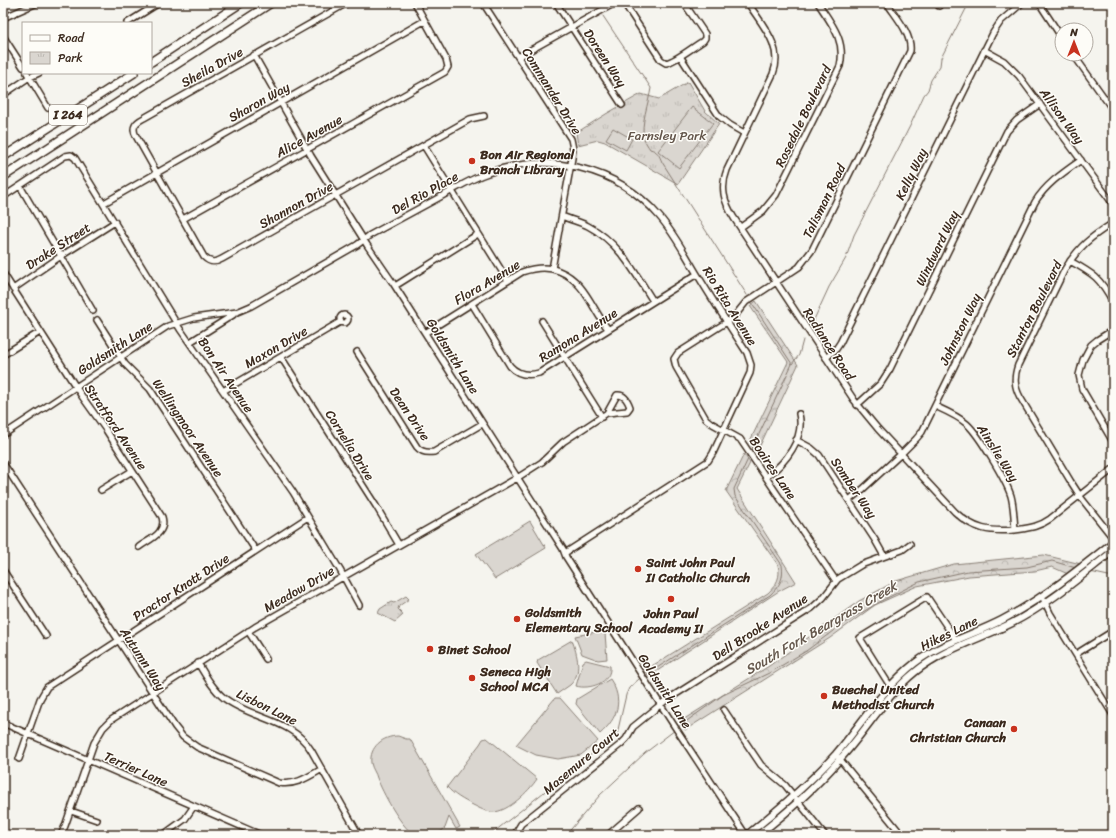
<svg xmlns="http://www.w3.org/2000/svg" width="1116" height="838" font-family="Sriracha,sans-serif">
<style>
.forest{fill:url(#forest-crowns);stroke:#8a8077}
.park{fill:url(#park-tufts);stroke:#8a8077}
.garden{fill:#dad6d0;stroke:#8a8077}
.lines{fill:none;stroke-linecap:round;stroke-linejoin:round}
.stream{stroke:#84786e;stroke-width:1}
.minor-casing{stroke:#3b2a1e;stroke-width:8}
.major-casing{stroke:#3b2a1e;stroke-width:9}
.highway-casing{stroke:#3b2a1e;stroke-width:10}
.minor{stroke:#fdfcf7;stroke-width:5}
.major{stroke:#fdfcf7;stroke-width:6}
.highway{stroke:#fdfcf7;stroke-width:7}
.poi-dot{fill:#c8321e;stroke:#fdfcf7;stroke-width:1.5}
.labels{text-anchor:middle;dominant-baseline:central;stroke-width:3;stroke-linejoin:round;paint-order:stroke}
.shield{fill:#fdfcf7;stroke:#75695f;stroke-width:1}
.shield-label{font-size:12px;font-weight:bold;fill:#3b2a1e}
.street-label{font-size:13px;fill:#3b2a1e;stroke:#fdfcf7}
.park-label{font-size:13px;fill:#63554a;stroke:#fdfcf7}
.poi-label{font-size:13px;font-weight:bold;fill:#3b2a1e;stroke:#fdfcf7;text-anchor:start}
.water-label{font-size:14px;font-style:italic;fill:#65584d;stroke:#fdfcf7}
</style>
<defs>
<pattern id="forest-crowns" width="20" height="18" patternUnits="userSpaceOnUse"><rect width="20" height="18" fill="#dad6d0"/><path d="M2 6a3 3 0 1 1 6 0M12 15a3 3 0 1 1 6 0" fill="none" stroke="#bcb8b2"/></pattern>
<pattern id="park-tufts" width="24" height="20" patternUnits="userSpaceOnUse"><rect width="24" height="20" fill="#dad6d0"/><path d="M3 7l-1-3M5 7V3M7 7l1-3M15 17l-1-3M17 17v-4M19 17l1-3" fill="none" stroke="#bcb8b2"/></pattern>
</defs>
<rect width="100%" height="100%" fill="#f5f4ee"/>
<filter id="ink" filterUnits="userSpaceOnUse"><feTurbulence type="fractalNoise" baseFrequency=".025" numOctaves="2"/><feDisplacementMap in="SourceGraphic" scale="8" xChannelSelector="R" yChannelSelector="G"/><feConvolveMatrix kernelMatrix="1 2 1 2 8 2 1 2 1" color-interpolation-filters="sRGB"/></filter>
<g filter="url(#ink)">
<path class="forest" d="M756 301 798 365 757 452 749 443 788 362 750 306Z
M744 454 750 463 737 489 796 582 779 591 648 677 644 671 768 593C777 584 781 577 778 565L726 491Z
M1044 555 1081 564 1068 574 1052 567 1035 571 969 576 917 586 875 605 830 638 685 730 681 721 769 666 859 601 896 581 954 564Z"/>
<path class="park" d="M688 82 705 111 719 124 678 184 605 142 598 140 578 145 576 133 606 114 641 94 659 99Z
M406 596 409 599 399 606 398 609 402 613 403 615 395 622 378 613 380 609 391 602 394 603Z"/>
<path class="garden" d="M692 107 713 123 679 168 658 151Z
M613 128 632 139 626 150 606 139Z
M530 521 546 548 495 579 476 554Z
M601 631 605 633 607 659 598 660 582 654 575 636Z
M572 640C577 654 583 673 570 685 566 688 561 691 557 694L537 663 538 660Z
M586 660 610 666C612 683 589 690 576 686L583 662Z
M610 679C624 700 618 718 600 734L576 704 577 699Z
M555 698H560L598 741 581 755 558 759 536 755 516 745Z
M398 736 406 739H410L460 827 456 829 449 817 445 828 437 835H414C399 824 383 793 377 778 376 773 372 769 371 763 369 747 383 736 398 736Z
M487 738 537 779C529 791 508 812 493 812 486 812 479 808 473 805 463 800 454 795 447 787L480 744 483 739Z"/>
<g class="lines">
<path class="stream" d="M595 3 597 6
M603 16 651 88C649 102 640 125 644 138 645 142 648 146 650 149 658 151 659 155 662 162L747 295
M752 303 792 364 752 449
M812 324 829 287 846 258 854 235 910 126 924 95 928 90 931 80 940 66 941 58 969 3
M792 364 799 355 803 340
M1090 572 1113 577
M646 675 770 595C780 585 784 579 782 565L735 496 734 489 748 459
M677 728 723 695 769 673 806 651 841 625 883 600 919 582 968 571 1027 567 1052 561 1076 568
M490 835 617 734 626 695 629 688 639 679
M566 835 600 795 645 753 675 730"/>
<g class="minor-casing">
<path id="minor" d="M347 3 144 118C136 122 131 127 136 136L204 257C210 263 215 263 222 259L470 119 484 116
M483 3 571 139 573 149 572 158 552 269
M556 3 622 105
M624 3 661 60 666 63C676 61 693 47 703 41L705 38V34L684 3
M748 3C762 25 784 47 773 74L727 170C720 188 724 202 734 218L854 400 878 429 955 512C974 530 990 532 1015 530 1028 528 1039 527 1050 519L1113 469
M1039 3 1062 38
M939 6 940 3
M3 18 37 3
M127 23 159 3
M3 36 23 67
M984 50 1004 61 1019 76 1113 204
M1073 54 1113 110
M254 55 311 156 367 245 393 283 563 549 566 557 673 724 746 835
M680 56 719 116 730 125 744 133
M518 57 615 3
M27 73 48 108
M3 95 28 78 39 73
M424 146 508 281
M20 186 93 311
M3 197 65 156 71 155 75 158 180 329 293 492 340 570 359 605
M104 203 424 21
M562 216C571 220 580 222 588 226 619 242 635 273 653 301
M183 219 445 72 448 67 446 59 415 3
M1113 223C1091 237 1079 246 1065 269L1018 365C1014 377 1014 386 1020 397L1071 482 1082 499 1113 538
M741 227 763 211 776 195 840 66C846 40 831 23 818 3
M1070 261C1094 274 1100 278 1113 302
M3 273 81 395 106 430 162 517C167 533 150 539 139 547
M395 286 478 234
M13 289 61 256 115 222
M472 304 510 366C518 375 528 376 539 373L697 274
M340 319a4 4 0 1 1 8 0a4 4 0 1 1-8 0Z
M97 320 125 364 150 389 256 551
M542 321 602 417
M1113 330 1097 340 1091 345 1083 360 1079 375 1082 389 1113 442
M425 333 522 272C534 268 547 266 559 271 585 281 592 309 608 329
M190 342 233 315
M357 352 417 447C421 452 427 453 434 452L482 424
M3 355 40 332
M281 357 376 506 399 545
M826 358 836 349 840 343 993 33 1001 21 1022 3
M223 391 340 322
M857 405 881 383 890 369 1007 131 1017 120 1040 104
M935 406C946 411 958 416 967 424 979 435 1006 480 1011 496 1014 507 1014 519 1015 530
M3 435 168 326 194 318 237 312 251 306 357 245 370 235C394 222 418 209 442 196 457 188 472 178 488 173 548 151 617 167 659 216 674 233 685 254 697 274 713 301 730 327 747 353L751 365 750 373 713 453 708 461 565 553
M796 440 811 448 819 455 875 540 884 556
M3 463 175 727 183 737 197 747 279 783C295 786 308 777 322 769
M766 477C786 463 805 438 799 414
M101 490 132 471
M849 500 863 489 901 454 916 439 922 432 1035 202C1046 184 1064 172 1081 160
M3 570 46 636
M836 581 740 439 711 423 706 419 676 367 674 359 678 353 733 318 746 302 799 267 812 250 910 51C912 34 896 17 887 3
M1042 596 1050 613 1113 715
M248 631 266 659
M1076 654 1113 631
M198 663C205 675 213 689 224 698 251 719 292 719 311 750L359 835
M890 686 860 638 927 597 956 640
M724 710 761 765 785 785 825 835
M3 723 261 835
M838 757 902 835
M19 759 40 699 47 687 308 517
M71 811 97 820
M3 832 5 835
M515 834 521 824 621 744 626 739 633 727 665 701 812 608 823 598 838 579 861 565 902 550 910 544
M61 835 65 826 94 743 103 728 111 720 255 627 517 478 542 462 563 442 607 413 627 411 630 407C628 401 624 394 617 395L607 413
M163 835 185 819 194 806
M608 835 639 808"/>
</g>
<g class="major-casing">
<path id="major" d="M747 835C778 810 809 784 836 754 863 722 882 689 915 663 941 643 973 635 1002 620 1042 599 1078 570 1113 542
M758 835C788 812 816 787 840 759 866 731 885 696 915 672 943 649 980 639 1012 623 1049 604 1081 576 1113 551"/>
</g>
<g class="highway-casing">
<path id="highway" d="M151 62 241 3
M3 157 134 73
M3 177 271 3"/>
</g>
<use href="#minor" class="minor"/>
<use href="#major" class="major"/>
<use href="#highway" class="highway"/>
</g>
</g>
<g class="poi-dot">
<circle cx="472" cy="161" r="4"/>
<circle cx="638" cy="569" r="4"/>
<circle cx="671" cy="599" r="4"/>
<circle cx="517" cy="619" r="4"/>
<circle cx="430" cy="649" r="4"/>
<circle cx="472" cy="678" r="4"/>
<circle cx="824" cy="696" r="4"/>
<circle cx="1014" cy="729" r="4"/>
</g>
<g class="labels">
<rect class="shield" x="49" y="105" width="38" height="20" rx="3"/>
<g class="shield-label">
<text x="68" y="115">I 264</text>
</g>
<g class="street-label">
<text transform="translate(605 58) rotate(57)">Doreen Way</text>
<text transform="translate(212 67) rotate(-29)">Sheila Drive</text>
<text transform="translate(552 91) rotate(58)">Commander Drive</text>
<text transform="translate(259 102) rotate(-29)">Sharon Way</text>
<text transform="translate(803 116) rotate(-64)">Rosedale Boulevard</text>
<text transform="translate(1062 116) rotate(54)">Allison Way</text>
<text transform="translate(309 136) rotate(-29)">Alice Avenue</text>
<text transform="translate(911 174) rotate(-64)">Kelly Way</text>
<text transform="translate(425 193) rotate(-29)">Del Rio Place</text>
<text transform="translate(824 201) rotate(-64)">Talisman Road</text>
<text transform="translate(296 205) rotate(-29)">Shannon Drive</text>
<text transform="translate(58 246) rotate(-33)">Drake Street</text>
<text transform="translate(937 248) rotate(-64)">Windward Way</text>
<text transform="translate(487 282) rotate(-31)">Flora Avenue</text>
<text transform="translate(730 306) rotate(58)">Rio Rita Avenue</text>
<text transform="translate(1034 309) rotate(-63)">Stanton Boulevard</text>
<text transform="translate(960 329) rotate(-64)">Johnston Way</text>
<text transform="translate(578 335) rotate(-32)">Ramona Avenue</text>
<text transform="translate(829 344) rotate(57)">Radiance Road</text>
<text transform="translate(276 347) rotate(-30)">Maxon Drive</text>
<text transform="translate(115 348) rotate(-33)">Goldsmith Lane</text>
<text transform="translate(453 356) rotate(58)">Goldsmith Lane</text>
<text transform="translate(226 375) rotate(56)">Bon Air Avenue</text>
<text transform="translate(410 414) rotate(56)">Dean Drive</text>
<text transform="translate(116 427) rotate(56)">Stratford Avenue</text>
<text transform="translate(188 428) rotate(56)">Wellingmoor Avenue</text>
<text transform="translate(350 445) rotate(58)">Cornelia Drive</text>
<text transform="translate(998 453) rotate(58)">Ainslie Way</text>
<text transform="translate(773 468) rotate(56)">Boaires Lane</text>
<text transform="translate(854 488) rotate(56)">Somber Way</text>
<text transform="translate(181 587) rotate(-33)">Proctor Knott Drive</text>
<text transform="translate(299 589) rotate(-30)">Meadow Drive</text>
<text transform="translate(760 627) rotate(-33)">Dell Brooke Avenue</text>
<text transform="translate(949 633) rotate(-26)">Hikes Lane</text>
<text transform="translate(143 659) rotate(57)">Autumn Way</text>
<text transform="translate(665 691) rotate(57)">Goldsmith Lane</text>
<text transform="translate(267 707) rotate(26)">Lisbon Lane</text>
<text transform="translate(581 761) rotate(-40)">Masemure Court</text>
<text transform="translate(136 769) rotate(24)">Terrier Lane</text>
</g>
<g class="park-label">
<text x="667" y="135">Farnsley Park</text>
</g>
<g class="poi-label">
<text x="480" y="154">Bon Air Regional<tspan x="480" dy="15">Branch Library</tspan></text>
<text x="646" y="562">Saint John Paul<tspan x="646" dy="15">II Catholic Church</tspan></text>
<text x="525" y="612">Goldsmith<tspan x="525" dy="15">Elementary School</tspan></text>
<text x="671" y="613" text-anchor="middle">John Paul<tspan x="671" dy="15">Academy II</tspan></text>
<text x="438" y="649">Binet School</text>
<text x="480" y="671">Seneca High<tspan x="480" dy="15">School MCA</tspan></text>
<text x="832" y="689">Buechel United<tspan x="832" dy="15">Methodist Church</tspan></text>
<text x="1006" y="722" text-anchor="end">Canaan<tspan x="1006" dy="15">Christian Church</tspan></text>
</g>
<g class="water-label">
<text transform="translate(821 628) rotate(-30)">South Fork Beargrass Creek</text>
</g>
</g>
<rect width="1116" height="838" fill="none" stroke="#fdfcf7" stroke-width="16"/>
<rect x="8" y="8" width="1100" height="822" fill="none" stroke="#3b2a1e" stroke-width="1.5" filter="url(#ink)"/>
<rect x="22" y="22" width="130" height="52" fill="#fdfcf7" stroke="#afa8a0"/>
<rect x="30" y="35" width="20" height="6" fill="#fdfcf7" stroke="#afa8a0"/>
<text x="58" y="42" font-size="12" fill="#3b2a1e">Road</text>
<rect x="30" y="52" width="20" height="12" fill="url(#park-tufts)" stroke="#afa8a0"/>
<text x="58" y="62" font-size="12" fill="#3b2a1e">Park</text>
<g transform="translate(1074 42)"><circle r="19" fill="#fdfcf7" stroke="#afa8a0"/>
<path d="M0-3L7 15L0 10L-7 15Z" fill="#c8321e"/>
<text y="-6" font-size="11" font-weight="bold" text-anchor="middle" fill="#3b2a1e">N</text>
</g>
</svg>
